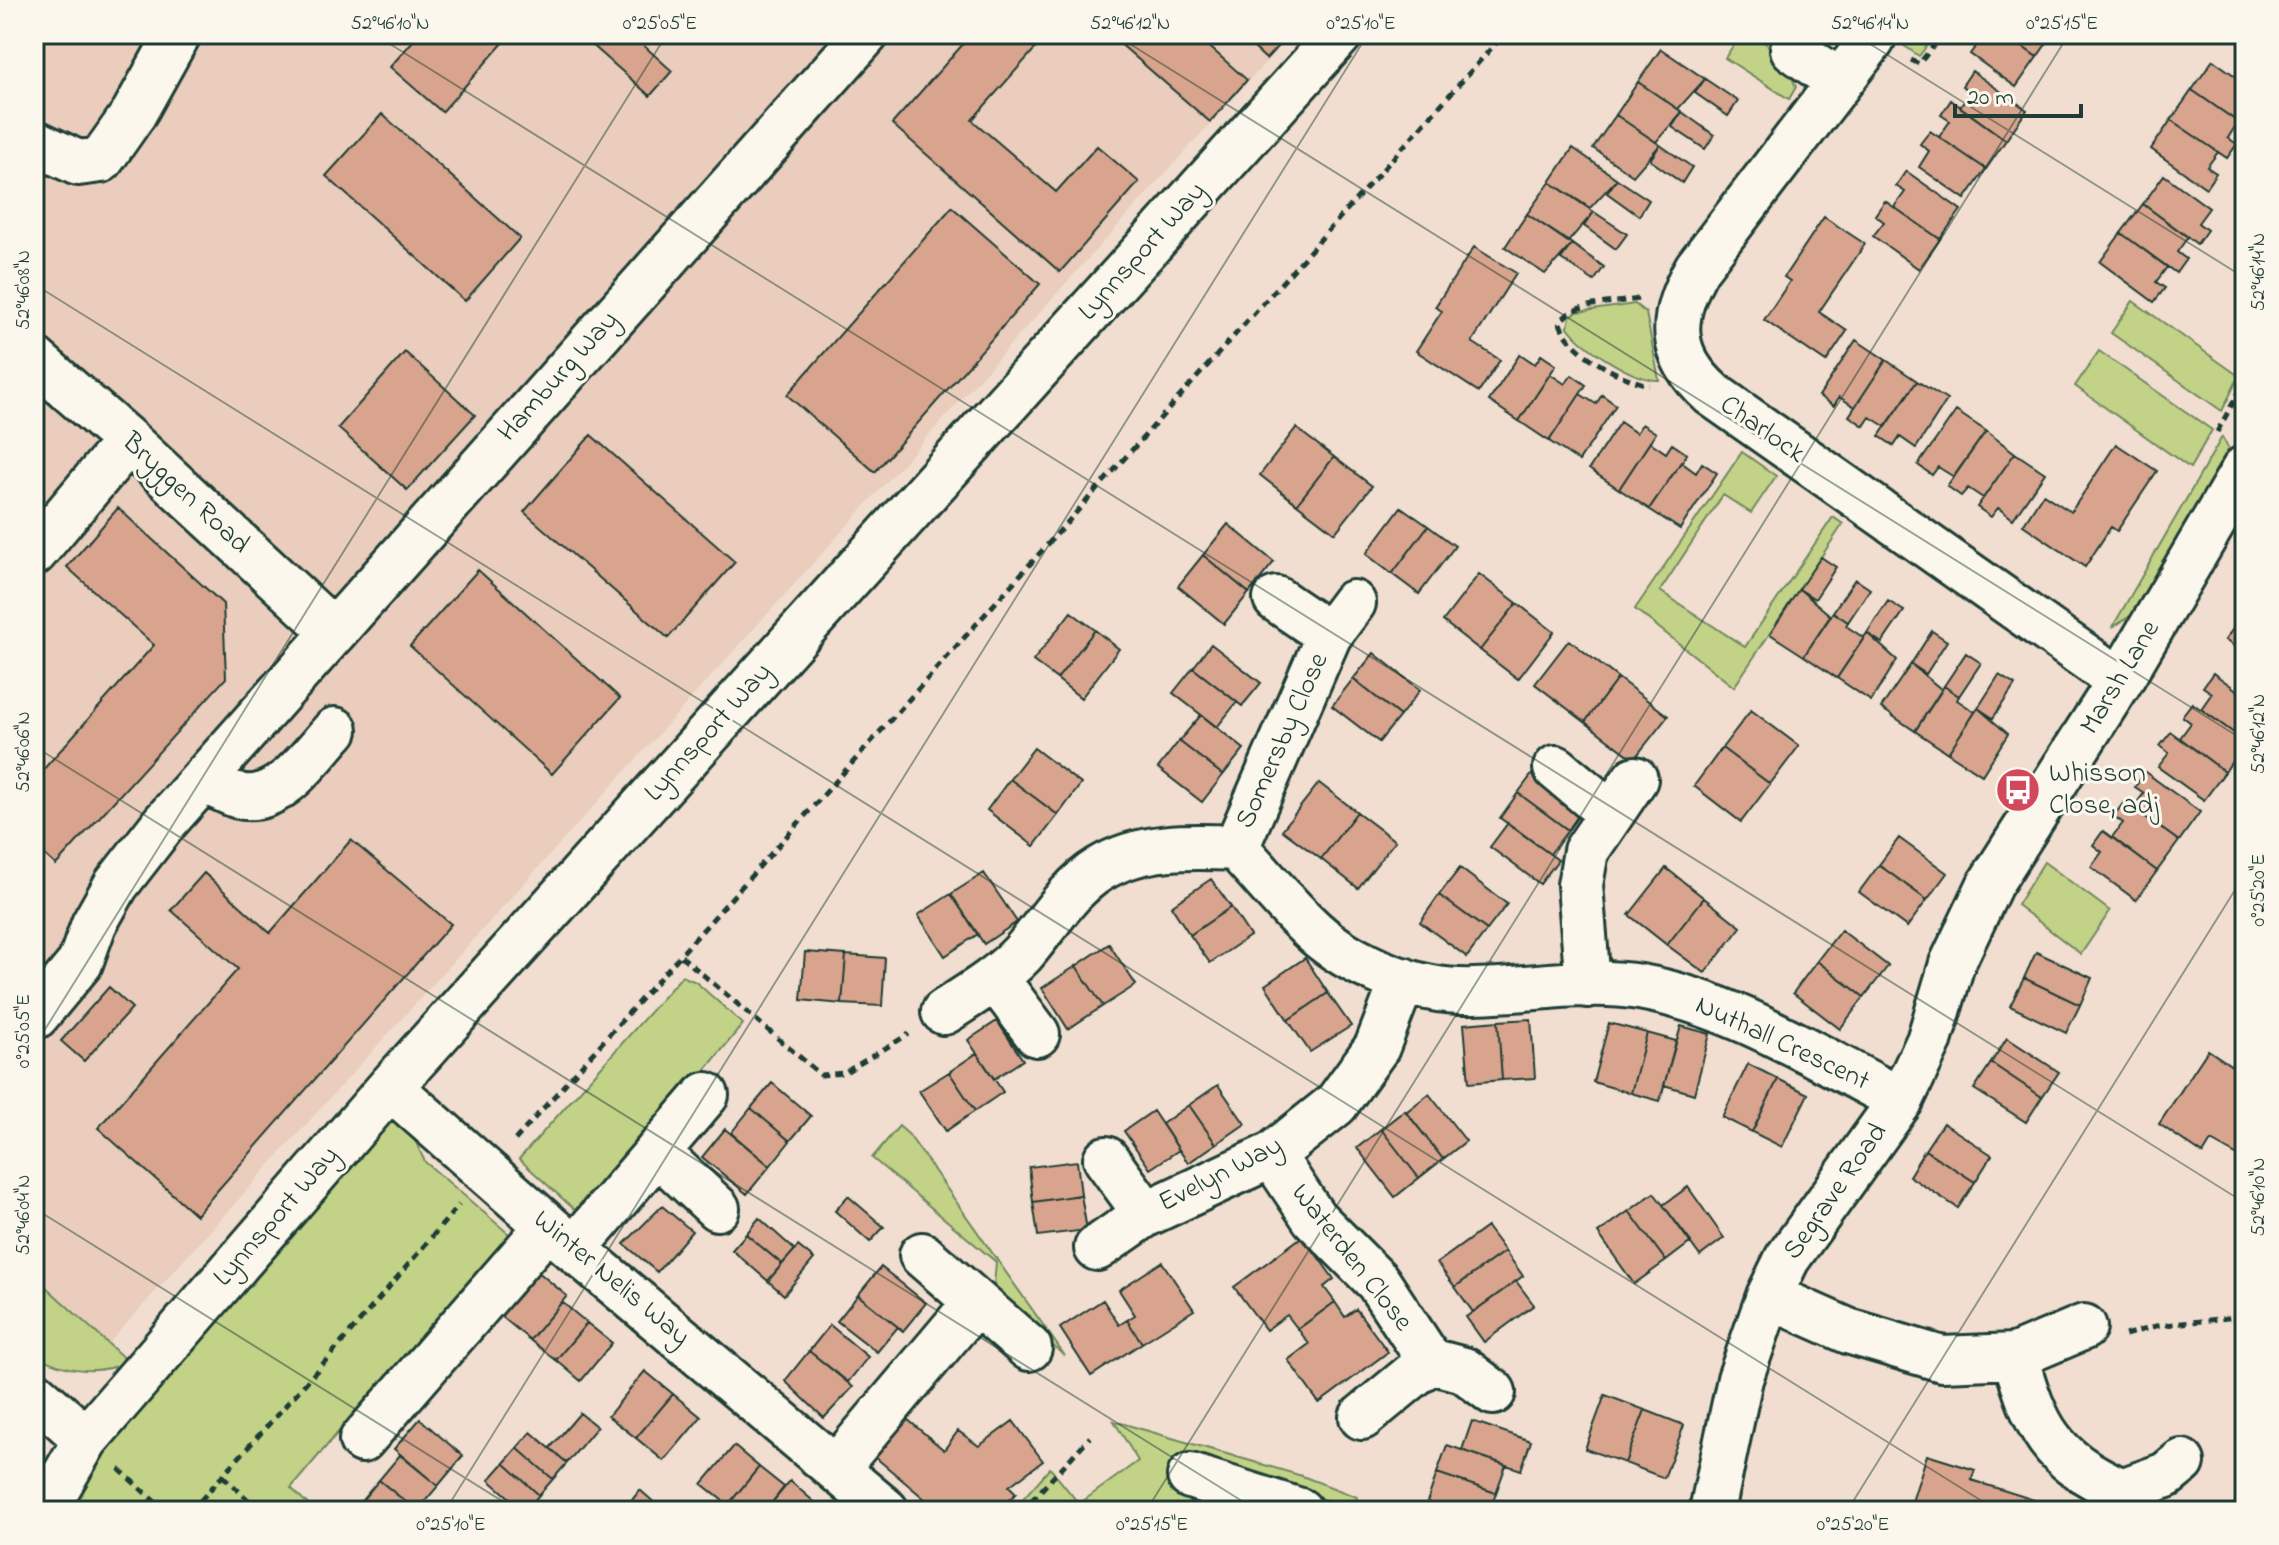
<svg xmlns="http://www.w3.org/2000/svg" width="2279" height="1545" font-family="'Indie Flower',sans-serif">
<style>
.built{fill:#eacdbc}
.green{fill:#c2d388;stroke:#70885e;stroke-width:2}
.building{fill:#d9a48d;stroke:#1f3d34;stroke-width:2}
.lines{fill:none;stroke-linecap:round;stroke-linejoin:round}
.minor-casing{stroke:#1f3d34;stroke-width:50}
.path{stroke:#1f3d34;stroke-width:5;stroke-dasharray:8 6;stroke-linecap:butt}
.minor{stroke:#fbf7ec;stroke-width:44}
.ticks{fill:none;stroke:#1f3d34;stroke-width:2;stroke-opacity:0.45}
.labels{text-anchor:middle;dominant-baseline:central;stroke-width:6;stroke-linejoin:round;paint-order:stroke}
.street-label{font-size:28px;fill:#1f3d34;stroke:#fbf7ec}
.poi-label{font-size:28px;fill:#1f3d34;stroke:#fbf7ec;text-anchor:start}
.neatline{fill:none;stroke:#1f3d34;stroke-width:3}
.ticks-label{font-size:20px;text-anchor:middle;fill:#1f3d34}
</style>
<rect width="100%" height="100%" fill="#f1ded0"/>
<filter id="ink" filterUnits="userSpaceOnUse"><feTurbulence type="fractalNoise" baseFrequency=".0125" numOctaves="2"/><feDisplacementMap in="SourceGraphic" scale="16" xChannelSelector="R" yChannelSelector="G"/><feConvolveMatrix kernelMatrix="1 2 1 2 8 2 1 2 1" color-interpolation-filters="sRGB"/></filter>
<g filter="url(#ink)">
<path class="built" d="M34 34H1291L108 1344 34 1276Z"/>
<path class="green" d="M1741 34C1767 34 1788 65 1796 87L1789 99 1725 58Z
M1887 34H1936L1919 56Z
M2133 301 2239 376 2222 411 2111 333Z
M1635 304 1646 313 1659 380C1634 381 1582 347 1568 327L1570 316 1577 312Z
M2099 351 2212 430 2190 468 2075 386Z
M2222 437 2231 453 2139 610 2112 628Z
M1742 452 1776 476 1751 513 1723 495 1660 591 1745 647 1833 517 1843 524 1734 687 1635 609Z
M2044 862 2110 911 2081 954 2017 905Z
M682 976 696 982 743 1024 599 1200 589 1193 575 1210 519 1159Z
M390 1087 425 1162 517 1241 340 1430 291 1488 315 1511 272 1508 270 1511H44Z
M899 1126 909 1135 1065 1356 993 1296 996 1262 872 1158Z
M34 1276 128 1362C97 1376 62 1371 34 1354Z
M1114 1421 1302 1476 1357 1497 1352 1511 1305 1492 1189 1467 1178 1494 1213 1506 1218 1511H1012L1050 1468 1079 1504 1138 1461Z"/>
<path class="building" d="M419 34H511L442 112 390 67Z
M580 34H631L672 71 650 96Z
M972 34H1033L1041 42 972 120 1056 192 1097 146 1139 182 1060 272 892 124Z
M1109 34H1195L1247 80 1210 122Z
M1239 34H1289L1266 59Z
M1974 34H2004L2037 57 2016 87 1970 54 1981 39Z
M2004 34H2053L2037 57Z
M1661 49 1705 79 1678 109 1638 82Z
M2213 60 2245 83V127L2192 90Z
M1972 71 2027 110 2006 140 1960 107 1971 92 1962 86Z
M1705 79 1738 101 1728 116 1695 93Z
M1638 82 1682 112 1656 142 1616 115Z
M2192 90 2238 122 2228 138 2237 144 2227 158 2171 120Z
M1951 100 2006 140 1986 169 1939 137 1950 121 1941 115Z
M1682 112 1714 135 1705 149 1672 127Z
M382 114 520 238 465 301 326 176Z
M1616 115 1660 145 1633 176 1593 148Z
M2171 120 2218 152 2207 167 2216 173 2206 188 2151 149Z
M1930 131 1986 169 1965 199 1919 167 1929 151 1920 144Z
M1660 145 1692 167 1682 183 1650 160Z
M1573 148 1617 179 1590 208 1550 182Z
M1906 171 1961 210 1940 239 1894 207 1905 192 1896 186Z
M2164 175 2209 208 2198 223 2207 230 2197 244 2143 204Z
M1617 179 1649 200 1639 216 1607 193Z
M1550 182 1594 212 1568 242 1527 214Z
M1885 201 1940 239 1919 269 1873 236 1884 222 1875 215Z
M2143 204 2188 237 2177 252 2186 259 2176 273 2121 233Z
M952 207 1040 284 875 472 787 395Z
M1594 212 1627 234 1616 249 1584 226Z
M1527 214 1572 244 1545 274 1505 247Z
M1824 217 1865 244 1819 312 1847 331 1826 362 1764 320 1790 281 1784 277Z
M2121 233 2167 267 2156 282 2165 288 2154 302 2100 262Z
M1572 244 1604 267 1594 281 1561 259Z
M1474 247 1516 273 1472 342 1500 360 1479 392 1416 351 1442 311 1435 307Z
M1856 340 1886 360 1855 407 1839 397 1834 406 1819 396Z
M405 352 475 415 407 490 338 428Z
M1520 354 1535 364 1541 355 1556 365 1519 421 1489 401Z
M1886 360 1917 381 1886 427 1870 417 1864 426 1849 416Z
M1550 374 1565 384 1572 375 1586 385 1549 441 1519 421Z
M1917 381 1947 400 1916 448 1900 437 1894 446 1879 436Z
M1580 394 1596 404 1602 395 1616 405 1579 461 1549 441Z
M1956 411 1986 431 1954 477 1938 467 1932 475 1918 465Z
M1620 422 1636 433 1642 424 1656 433 1619 489 1589 469Z
M1296 428 1334 457 1297 504 1260 475Z
M1986 431 2015 453 1983 498 1968 488 1961 496 1947 486Z
M591 435 735 562 668 638 524 512Z
M1650 442 1666 453 1672 444 1687 454 1649 509 1619 489Z
M2116 444 2157 471 2117 531 2111 527 2085 567 2023 525 2043 494 2071 512Z
M2015 453 2045 473 2013 519 1998 508 1991 517 1977 507Z
M1334 457 1372 486 1335 533 1297 504Z
M1681 462 1696 473 1702 463 1717 473 1680 529 1649 509Z
M1401 507 1428 526 1392 574 1366 554Z
M118 508 223 604 226 678 56 865 34 845V780L154 645 67 567Z
M1228 524 1274 562 1249 593 1203 555Z
M1428 526 1455 546 1419 594 1392 574Z
M1203 555 1249 593 1224 624 1178 586Z
M1821 557 1836 567 1815 599 1799 589Z
M478 570 620 698 552 774 410 646Z
M1479 574 1517 603 1480 650 1443 621Z
M1855 579 1870 589 1848 622 1833 612Z
M1799 589 1831 616 1804 656 1770 634Z
M1888 601 1904 611 1882 643 1867 633Z
M1517 603 1554 632 1518 679 1480 650Z
M1071 612 1095 630 1057 679 1033 661Z
M1833 612 1848 622 1846 626 1864 638 1837 678 1804 656Z
M2245 612V633L2235 626Z
M2235 626 2245 633V654L2225 640Z
M1095 630 1119 649 1081 698 1057 679Z
M1932 631 1947 641 1926 674 1911 664Z
M1867 633 1897 660 1871 701 1837 678Z
M1569 640 1618 678 1585 722 1535 684Z
M1211 644 1261 683 1242 706 1193 668Z
M1374 653 1420 690 1400 716 1353 679Z
M1966 653 1981 663 1959 696 1944 686Z
M1911 664 1942 690 1915 731 1881 708Z
M1193 668 1237 702 1217 727 1173 693Z
M2213 673 2245 696V741L2201 709 2212 693 2203 687Z
M1999 675 2015 685 1993 718 1978 708Z
M1618 678 1668 716 1634 759 1585 722Z
M1353 679 1400 716 1379 742 1332 706Z
M1944 686 1959 696 1957 700 1975 712 1948 753 1915 731Z
M2192 703 2245 741 2225 772 2180 738 2191 723 2182 716Z
M1978 708 2008 734 1982 775 1948 753Z
M1751 710 1799 746 1770 784 1722 748Z
M1201 715 1244 749 1223 775 1179 741Z
M2171 732 2225 772 2204 800 2158 767 2169 753 2160 746Z
M1179 741 1223 775 1202 802 1158 768Z
M1034 748 1081 784 1058 815 1010 779Z
M1722 748 1770 784 1741 822 1694 786Z
M1536 769 1586 805 1568 830 1518 793Z
M2145 772 2200 812 2179 841 2133 808 2144 793 2135 787Z
M1010 779 1058 815 1034 846 987 810Z
M1319 783 1357 812 1321 859 1282 830Z
M1518 793 1568 830 1550 854 1500 818Z
M2124 802 2179 841 2157 871 2112 837 2123 823 2114 816Z
M1357 812 1395 841 1358 888 1321 859Z
M1508 823 1558 860 1540 884 1490 847Z
M2103 831 2157 871 2136 900 2091 867 2102 852 2093 845Z
M1899 838 1947 873 1927 900 1879 865Z
M351 840 451 924 196 1215 98 1128 238 969 171 910 204 873 270 933Z
M1879 865 1927 900 1907 927 1859 892Z
M1460 868 1507 904 1487 930 1439 895Z
M1666 868 1704 898 1667 945 1629 915Z
M984 873 1017 922 984 944 951 894Z
M1211 879 1231 907 1190 935 1171 906Z
M951 894 978 934 945 956 918 915Z
M1439 895 1487 930 1467 957 1420 922Z
M1704 898 1741 927 1705 973 1667 945Z
M1231 907 1250 936 1210 963 1190 935Z
M1841 930 1888 966 1864 997 1817 961Z
M1109 944 1136 985 1103 1006 1076 966Z
M805 952 846 955 842 1004 801 1000Z
M2036 952 2092 978 2080 1005 2024 978Z
M846 955 885 958 882 1006 842 1004Z
M1305 958 1328 993 1288 1020 1265 985Z
M1817 961 1864 997 1840 1029 1793 993Z
M1076 966 1103 1006 1068 1029 1042 988Z
M2024 978 2080 1005 2066 1033 2010 1006Z
M109 987 132 1008 84 1061 61 1041Z
M1328 993 1351 1026 1310 1052 1288 1020Z
M1531 1019 1535 1078 1502 1080 1498 1021Z
M997 1021 1023 1060 994 1079 968 1040Z
M1498 1021 1502 1080 1469 1083 1464 1024Z
M1609 1023 1647 1033 1631 1093 1593 1082Z
M1681 1026 1710 1034 1694 1094 1664 1085Z
M1647 1033 1676 1041 1660 1101 1631 1093Z
M2007 1038 2059 1072 2042 1097 1991 1063Z
M2245 1046V1160L2211 1141 2203 1154 2159 1124 2208 1050 2232 1066Z
M977 1053 1003 1092 975 1111 949 1072Z
M1991 1063 2042 1097 2026 1122 1974 1089Z
M1748 1064 1778 1079 1752 1132 1722 1117Z
M949 1072 975 1111 946 1131 919 1091Z
M1778 1079 1808 1094 1782 1147 1752 1132Z
M772 1083 811 1116 790 1141 751 1108Z
M1218 1085 1245 1124 1216 1144 1189 1105Z
M1429 1094 1466 1141 1443 1159 1406 1112Z
M1189 1105 1216 1144 1188 1163 1162 1124Z
M751 1108 790 1141 770 1166 731 1133Z
M1405 1110 1443 1159 1419 1178 1381 1129Z
M1153 1111 1179 1150 1150 1169 1124 1131Z
M1943 1123 1992 1155 1975 1182 1925 1150Z
M725 1129 770 1166 747 1194 702 1157Z
M1381 1129 1419 1178 1395 1197 1357 1148Z
M1925 1150 1975 1182 1958 1208 1909 1176Z
M1077 1161 1081 1195 1033 1202 1029 1167Z
M1688 1187 1724 1238 1700 1256 1663 1205Z
M1654 1193 1691 1242 1666 1261 1629 1211Z
M1081 1195 1087 1230 1038 1236 1033 1202Z
M848 1196 884 1227 870 1242 835 1211Z
M662 1206 692 1231 657 1272 624 1244Z
M1629 1211 1666 1261 1634 1284 1598 1233Z
M759 1218 795 1250 782 1264 746 1234Z
M1487 1227 1505 1251 1455 1287 1437 1263Z
M746 1234 782 1264 768 1281 732 1250Z
M1303 1236 1334 1279 1324 1287 1335 1302 1298 1329 1287 1315 1266 1330 1234 1287Z
M798 1246 814 1259 784 1295 768 1281Z
M1505 1251 1523 1276 1473 1312 1455 1287Z
M1162 1262 1194 1310 1142 1343 1127 1320 1135 1315 1119 1290Z
M881 1267 926 1303 903 1331 858 1295Z
M537 1271 567 1296 530 1340 500 1315Z
M1516 1281 1534 1305 1484 1342 1466 1317Z
M858 1295 898 1327 877 1352 837 1321Z
M1103 1300 1119 1325 1127 1320 1142 1343 1091 1376 1060 1328Z
M562 1302 587 1323 556 1360 530 1340Z
M1335 1302 1345 1317 1356 1309 1388 1352 1319 1403 1288 1360 1309 1344 1298 1329Z
M587 1323 612 1343 581 1381 556 1360Z
M830 1325 868 1357 848 1382 809 1351Z
M809 1351 853 1387 824 1418 785 1381Z
M645 1371 673 1394 636 1438 608 1416Z
M673 1394 701 1417 664 1461 636 1438Z
M1605 1395 1645 1410 1625 1463 1585 1449Z
M1645 1410 1684 1425 1664 1478 1625 1463Z
M580 1413 597 1427 567 1463 550 1448Z
M420 1419 463 1456 438 1486 394 1449Z
M907 1419 944 1450 958 1431 979 1446 1013 1421 1043 1461 1009 1486 1016 1493 999 1511 989 1505 984 1511H930L922 1504 926 1500 875 1457Z
M1472 1421 1531 1441 1521 1470 1462 1450Z
M531 1432 567 1463 553 1479 517 1448Z
M1447 1445 1506 1465 1496 1493 1437 1473Z
M734 1446 759 1467 728 1505 702 1484Z
M517 1448 553 1479 539 1495 504 1463Z
M400 1455 438 1486 417 1511 379 1480Z
M1927 1455 1975 1470 1971 1480 2069 1511H1909Z
M504 1463 539 1495 525 1511 489 1480Z
M759 1467 784 1487 765 1511H736L728 1505Z
M1437 1473 1496 1493 1490 1511H1453L1427 1502Z
M379 1480 417 1511H366L358 1505Z
M790 1481 820 1507 821 1511H765Z
M640 1490 656 1504 650 1511H623Z"/>
<g class="lines">
<g class="minor-casing">
<path id="minor" d="M1872 40 1697 268C1669 317 1668 355 1712 394L2120 681
M1793 49 1839 82
M34 142 78 163 101 160 134 113 178 34
M34 359 128 441 333 631
M34 553 128 441
M1276 599 1329 635 1353 603
M1556 768 1610 813
M203 780C215 785 227 792 239 796 279 806 312 754 335 730
M1236 848 1329 635
M996 979 1037 1034
M1588 985 1580 885 1586 851 1635 779
M944 1012C972 994 999 978 1022 954 1047 926 1067 889 1100 869 1141 844 1191 846 1236 848 1260 873 1281 900 1306 924 1342 961 1407 989 1459 991 1518 993 1581 977 1640 987 1732 1003 1818 1058 1901 1100
M36 1016 80 963 94 924 116 885 165 822 866 34
M390 1087 574 1249 886 1511
M657 1152 717 1208
M1272 1155 1314 1218 1378 1282 1430 1361 1464 1370 1493 1392
M1106 1159 1146 1214
M1097 1248 1146 1214 1272 1155 1336 1104 1377 1047 1403 980
M574 1249 706 1095
M922 1255 1029 1348
M1769 1296 1848 1331 1942 1359 2015 1356 2084 1327
M2015 1356C2036 1429 2050 1459 2122 1491L2166 1475 2182 1462
M34 1393 86 1439
M1362 1417 1430 1361
M362 1440 548 1226
M836 1468 976 1302
M1190 1476 1300 1511
M44 1511 86 1439 390 1087 1340 34
M1712 1511 1740 1379 1769 1296 1787 1259 1901 1100 1929 1041 1952 964 1990 884 2120 681 2245 468"/>
</g>
<path class="path" d="M1911 60 1919 64 1943 34
M1638 299C1615 304 1572 301 1560 323 1569 352 1620 379 1649 385
M2217 432 2245 381
M681 956 821 1075 844 1073 909 1034
M515 1140 1504 34
M2237 1250 2245 1253
M2125 1335 2156 1326 2245 1316
M119 1469 165 1511
M223 1476 260 1511
M191 1511 337 1348 459 1205
M1022 1511 1090 1437"/>
<use href="#minor" class="minor"/>
</g>
</g>
<path class="ticks" d="M374 34 2245 1203M1114 34 2245 741M1854 34 2245 278M34 284 1998 1511M34 746 1258 1511M34 1047 667 34M34 1208 518 1511M445 1511 1368 34M1146 1511 2069 34M1847 1511 2245 874"/>
<defs>
<g id="bus-disc" transform="scale(2.3)"><circle r="9.5" fill="#d1495b" stroke="#fbf7ec"/><path d="M-5-6H5V4H4V6H2V4H-2V6H-4V4H-5ZM-3.5-4V0h7V-4ZM-3.5 1.2v1.5H-2V1.2ZM2 1.2v1.5H3.5V1.2Z" fill="#fff"/></g>
</defs>
<g fill-rule="evenodd">
<use href="#bus-disc" x="2018" y="790"/>
</g>
<g class="labels">
<g class="street-label">
<text transform="translate(1143 252) rotate(-48)">Lynnsport Way</text>
<text transform="translate(559 377) rotate(-48)">Hamburg Way</text>
<text transform="translate(1762 430) rotate(35)">Charlock</text>
<text transform="translate(185 494) rotate(43)">Bryggen Road</text>
<text transform="translate(2121 678) rotate(-59)">Marsh Lane</text>
<text transform="translate(709 733) rotate(-48)">Lynnsport Way</text>
<text transform="translate(1283 741) rotate(-66)">Somersby Close</text>
<text transform="translate(1782 1044) rotate(25)">Nuthall Crescent</text>
<text transform="translate(1221 1175) rotate(-27)">Evelyn Way</text>
<text transform="translate(1836 1192) rotate(-55)">Segrave Road</text>
<text transform="translate(277 1217) rotate(-49)">Lynnsport Way</text>
<text transform="translate(1351 1258) rotate(52)">Waterden Close</text>
<text transform="translate(611 1279) rotate(40)">Winter Nelis Way</text>
</g>
<g class="poi-label">
<text x="2049" y="774">Whisson<tspan x="2049" dy="32">Close, adj</tspan></text>
</g>
</g>
<rect width="2279" height="1545" fill="none" stroke="#fbf7ec" stroke-width="88"/>
<path d="M1955 104v12h126v-12" fill="none" stroke="#1f3d34" stroke-width="4"/>
<text x="1967" y="104" font-size="24" fill="#1f3d34" stroke="#fbf7ec" stroke-width="6" paint-order="stroke">20 m</text>
<rect x="44" y="44" width="2191" height="1457" class="neatline"/>
<g class="ticks-label">
<text x="390" y="29">52°46'10"N</text>
<text x="660" y="29">0°25'05"E</text>
<text x="1130" y="29">52°46'12"N</text>
<text x="1361" y="29">0°25'10"E</text>
<text x="1870" y="29">52°46'14"N</text>
<text x="2062" y="29">0°25'15"E</text>
<text transform="translate(2257 272) rotate(-90)" y="7">52°46'14"N</text>
<text transform="translate(22 290) rotate(-90)" y="7">52°46'08"N</text>
<text transform="translate(2257 734) rotate(-90)" y="7">52°46'12"N</text>
<text transform="translate(22 752) rotate(-90)" y="7">52°46'06"N</text>
<text transform="translate(2257 890) rotate(-90)" y="7">0°25'20"E</text>
<text transform="translate(22 1031) rotate(-90)" y="7">0°25'05"E</text>
<text transform="translate(2257 1197) rotate(-90)" y="7">52°46'10"N</text>
<text transform="translate(22 1215) rotate(-90)" y="7">52°46'04"N</text>
<text x="451" y="1530">0°25'10"E</text>
<text x="1152" y="1530">0°25'15"E</text>
<text x="1853" y="1530">0°25'20"E</text>
</g>
</svg>
